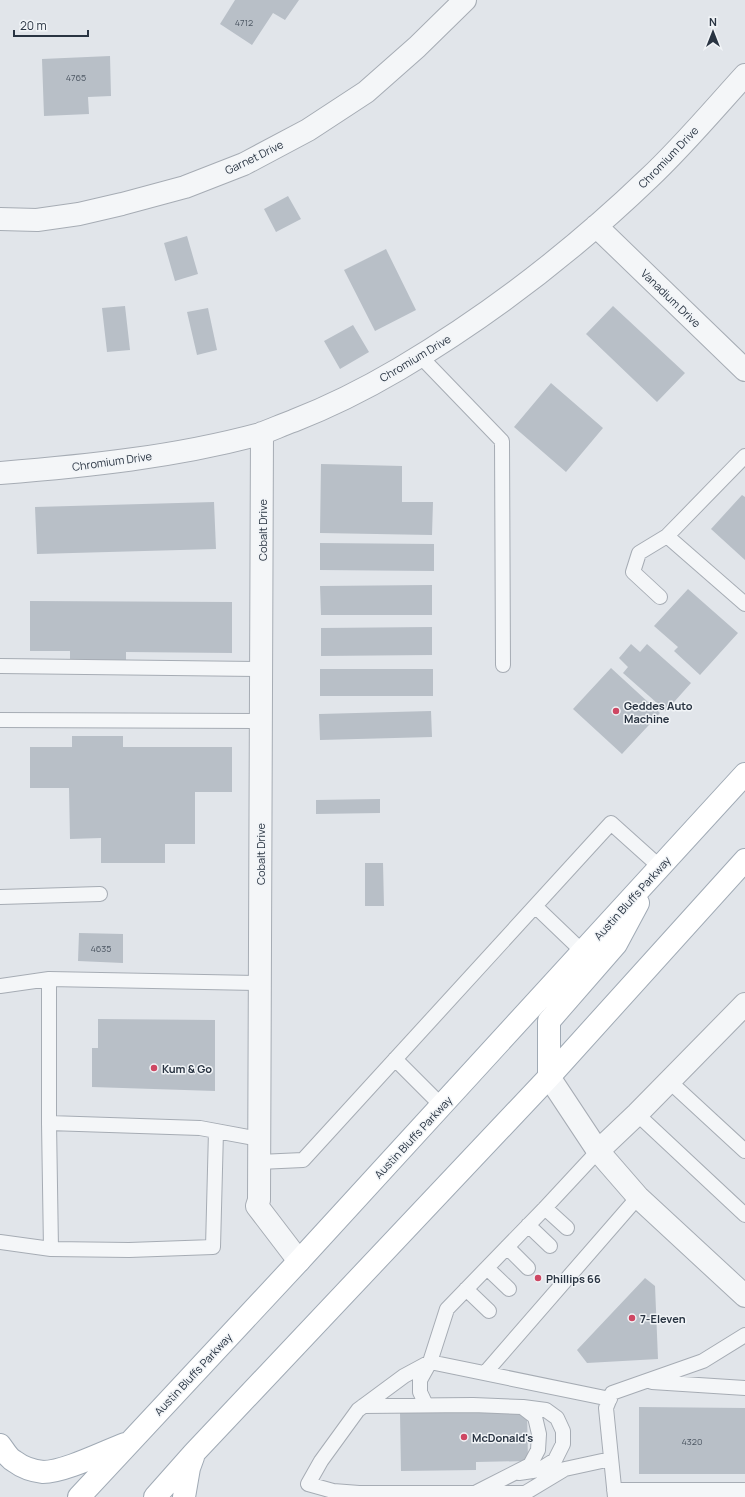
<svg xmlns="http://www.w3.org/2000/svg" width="745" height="1497" font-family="Manrope,sans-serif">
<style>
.building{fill:#b8bfc7}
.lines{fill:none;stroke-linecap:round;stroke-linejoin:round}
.lane-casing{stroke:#a6acb4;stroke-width:16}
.street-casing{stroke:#a6acb4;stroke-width:24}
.primary-casing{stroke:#a0aab5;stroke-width:24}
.lane{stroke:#f4f6f8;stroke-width:14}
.street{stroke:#f4f6f8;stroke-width:22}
.primary{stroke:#fff;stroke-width:22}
.poi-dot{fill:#ce4763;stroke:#f1f4f7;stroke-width:1.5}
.labels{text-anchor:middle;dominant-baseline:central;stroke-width:3;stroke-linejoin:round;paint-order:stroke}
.number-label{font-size:9px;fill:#4d5763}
.street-label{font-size:11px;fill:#293442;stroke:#f1f4f7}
.poi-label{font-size:11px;font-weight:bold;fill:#293442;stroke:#f1f4f7;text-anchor:start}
</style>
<rect width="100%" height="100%" fill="#e1e5ea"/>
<path class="building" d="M235 0H299L285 20 273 13 252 45 220 24Z
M110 56 111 96 88 97 89 114 44 116 42 59Z
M288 196 301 219 276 232 264 209Z
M187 236 198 274 175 281 164 243Z
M386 249 416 310 375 331 344 270Z
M125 306 130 350 107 352 102 308Z
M613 306 685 373 657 402 586 334Z
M208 308 217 350 197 355 187 312Z
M353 325 369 352 340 369 324 341Z
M551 383 603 428 566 472 514 427Z
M321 464 402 466V502H433L432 535 320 533Z
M742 495 745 497V560L711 529Z
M214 502 216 549 37 554 35 507Z
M320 543 434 544V571L320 570Z
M432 585V615H321L320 586Z
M688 589 738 633 700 675 674 651 678 647 654 626Z
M30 601 232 602V653L126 652V660H70V651H30Z
M432 627V655L321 656V628Z
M631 644 640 652 647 644 691 683 666 711 623 673 628 667 619 658Z
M611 668 660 713 622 754 573 709Z
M320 669H433V696H320Z
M431 711 432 737 320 740 319 714Z
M72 736H123V747H232V792H195V844H165V863H101V838L70 839 69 788H30V747H72Z
M380 799V813L316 814V800Z
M365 863H383L384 906H365Z
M79 933 123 934V963L78 961Z
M98 1019 215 1020V1091L92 1087V1048H98Z
M645 1278 655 1286 658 1359 587 1363 577 1350Z
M639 1407 745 1408V1474H639Z
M527 1411 528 1461 476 1462V1470L401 1471 400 1413Z"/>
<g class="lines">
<g class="lane-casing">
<path id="lane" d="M420 356 502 441 503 665
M667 536 745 604
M660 597 633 572 639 553 667 536 745 456
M0 666 261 669
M0 720 261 721
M0 897 100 894
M535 906 583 952
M0 986 49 979
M395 1059 441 1105
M669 1081 745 1151
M637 1114 745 1215
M49 1123 200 1128 259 1139
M259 1162 303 1160 611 823 660 867
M545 1208 567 1228
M528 1225 550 1246
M0 1242 51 1249 129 1250 213 1247 216 1131
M507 1247 528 1268
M51 1249 49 1123V979L260 983
M487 1268 509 1289
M466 1289 489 1311
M485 1373 638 1197
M652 1382 745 1388
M610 1399 430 1362 404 1376 358 1410 321 1461 308 1484 333 1491 359 1493H525L565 1469 611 1459
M426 1405 420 1392V1380L430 1362 447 1309 545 1208 598 1151
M363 1406 473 1405 522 1407 535 1417 539 1434 538 1450 530 1465 477 1492
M519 1473 539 1470 555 1460 563 1444V1431L557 1418 546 1410 523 1407
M614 1490H745
M615 1497 606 1408 612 1393 703 1361 745 1335"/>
</g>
<g class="street-casing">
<path id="street" d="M0 219 37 220 79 214 122 204 185 187 244 164 308 130 366 92 417 47 465 0
M596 226 745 370
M262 433 259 1200 257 1206 299 1261
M0 473C87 466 175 457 260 434 271 430 282 425 293 421 329 407 365 389 399 369 490 315 573 251 649 178 683 146 714 109 745 75
M549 1077 598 1151 638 1197 745 1296
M598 1151 637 1114 745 1004"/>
</g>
<g class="primary-casing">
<path id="primary" d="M549 1077V1021L616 944 638 903
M0 1445C4 1450 8 1458 14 1461 22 1467 33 1471 43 1472 64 1472 104 1452 125 1444
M79 1497 299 1261 745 774
M155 1497 194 1453 549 1077 745 860
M184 1497 189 1468 193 1457"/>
</g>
<use href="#lane" class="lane"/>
<use href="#street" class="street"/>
<use href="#primary" class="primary"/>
</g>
<g class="poi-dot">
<circle cx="616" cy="711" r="4"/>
<circle cx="154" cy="1068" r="4"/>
<circle cx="538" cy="1278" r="4"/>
<circle cx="632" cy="1318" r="4"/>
<circle cx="464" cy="1437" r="4"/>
</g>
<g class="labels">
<g class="number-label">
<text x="244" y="22">4712</text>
<text x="76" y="77">4765</text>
<text x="101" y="948">4635</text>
<text x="692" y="1441">4320</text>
</g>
<g class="street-label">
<text transform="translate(254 157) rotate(-26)">Garnet Drive</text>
<text transform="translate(668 157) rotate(-46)">Chromium Drive</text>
<text transform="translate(671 298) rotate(44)">Vanadium Drive</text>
<text transform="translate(415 358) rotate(-31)">Chromium Drive</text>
<text transform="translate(112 461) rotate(-8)">Chromium Drive</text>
<text transform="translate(262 530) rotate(-90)">Cobalt Drive</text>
<text transform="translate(260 854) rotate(-90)">Cobalt Drive</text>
<text transform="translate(632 898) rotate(-48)">Austin Bluffs Parkway</text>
<text transform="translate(413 1137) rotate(-47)">Austin Bluffs Parkway</text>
<text transform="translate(193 1374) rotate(-47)">Austin Bluffs Parkway</text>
</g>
<g class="poi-label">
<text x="624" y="705">Geddes Auto<tspan x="624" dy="13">Machine</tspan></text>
<text x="162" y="1068">Kum &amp; Go</text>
<text x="546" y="1278">Phillips 66</text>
<text x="640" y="1318">7-Eleven</text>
<text x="472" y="1437">McDonald's</text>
</g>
</g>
<g transform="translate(713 32)" stroke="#f1f4f7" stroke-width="3" paint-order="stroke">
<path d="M0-3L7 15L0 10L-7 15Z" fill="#293442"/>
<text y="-6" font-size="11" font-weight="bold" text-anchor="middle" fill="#293442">N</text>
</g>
<path d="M14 30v6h74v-6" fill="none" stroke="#293442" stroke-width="2"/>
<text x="20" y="30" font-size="12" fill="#293442" stroke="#f1f4f7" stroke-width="3" paint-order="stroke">20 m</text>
</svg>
